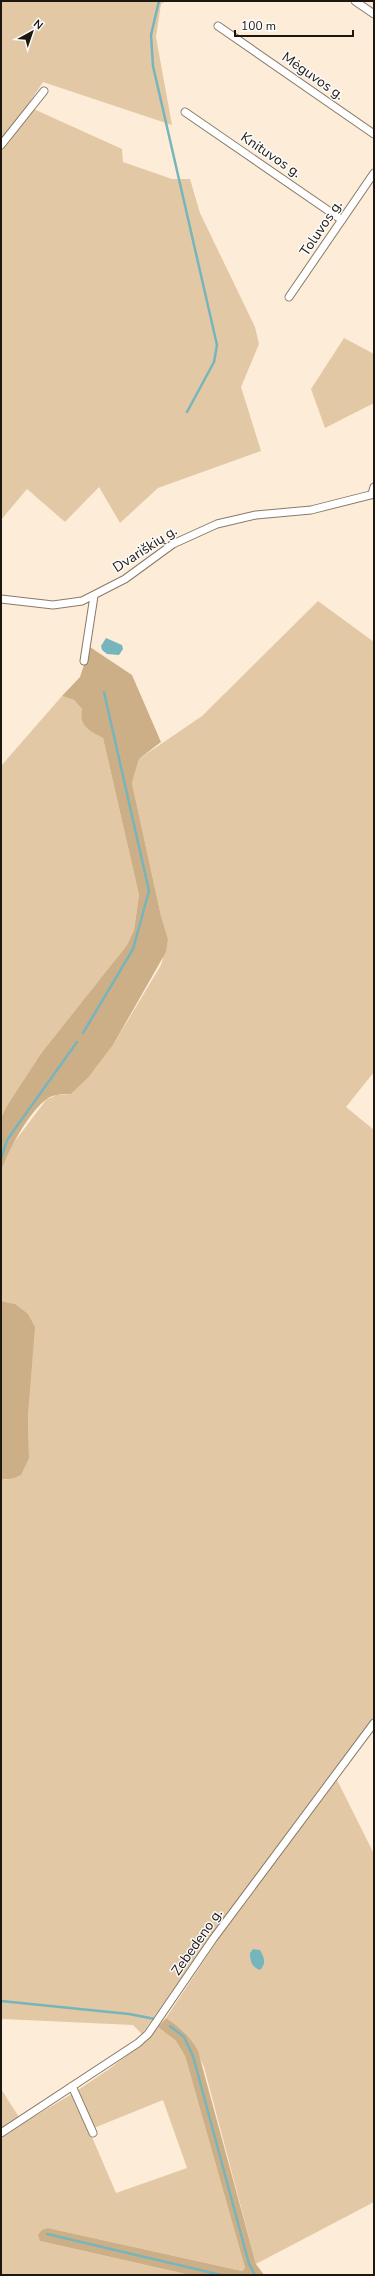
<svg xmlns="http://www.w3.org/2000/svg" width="375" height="2276" font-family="'Nunito Sans',sans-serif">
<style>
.green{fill:#e3c8a5;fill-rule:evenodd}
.forest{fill:#cdaf87}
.water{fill:#76b5bb}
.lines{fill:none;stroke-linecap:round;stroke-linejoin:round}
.stream{stroke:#76b5bb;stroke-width:2.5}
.minor-casing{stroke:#897a68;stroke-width:9}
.minor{stroke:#fff;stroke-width:7}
.labels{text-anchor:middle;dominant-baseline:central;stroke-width:3;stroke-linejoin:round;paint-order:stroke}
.street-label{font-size:14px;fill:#1d1710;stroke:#fcfcfc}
</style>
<rect width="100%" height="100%" fill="#fdedd8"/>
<path class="green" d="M1 1H166L161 4 156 37 172 125 43 82 27 106 122 149 123 162 172 179H190L200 213 255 327 259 344 241 387 261 451 158 488 120 523 99 487 65 522 27 489 1 520Z
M344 338 374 354V403L325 428 311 389Z
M318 601 374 642V1072L346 1107 374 1130V1719L218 1927 142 2034 133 2025 3 2019 1 2021V1480H6L29 1458 28 1414 15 1304 1 1301V1173L5 1160 12 1145 46 1100 56 1095 71 1094 88 1078 113 1045 161 965 168 939 161 916 132 783 139 759 202 716Z
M62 696 74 700 82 709C78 726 91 730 103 738L139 895 134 930 127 945 42 1052 1 1118V766Z
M337 1780 374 1854V2202L256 2264 204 2067C192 2042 190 2033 166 2018L229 1923Z
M158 2027 176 2041 185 2056 245 2268 242 2271 48 2228 40 2241 190 2275H1V2137C55 2103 114 2073 158 2027ZM163 2100 187 2168 116 2193 89 2130Z
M1 2089 19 2117 1 2128Z"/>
<path class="forest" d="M90 647 132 675 161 742 139 759 132 783 161 916 168 939 166 952 113 1045 88 1078 71 1094C62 1094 54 1094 47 1099 30 1110 6 1153 1 1173V1118L7 1106 42 1052 127 945 134 930 139 895 103 738C91 731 78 726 82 709L74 700 62 696 80 677Z
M1 1301 15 1304 28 1314 35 1327 28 1414 29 1458 21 1475 14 1478 1 1480Z
M166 2018C180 2027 190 2036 198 2051L256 2264 264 2275H190L40 2241 38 2235 42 2230 48 2228 242 2271 245 2268 185 2056 176 2041 158 2027Z"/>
<path class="water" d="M106 638 122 645 123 649 119 655 107 654 102 650 101 646Z
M253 1949 260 1950C264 1957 267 1963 260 1970 252 1967 250 1962 250 1953Z"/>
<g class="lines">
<path class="stream" d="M159 1 151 35 153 66 217 345 214 362 187 412
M83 1033 133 949 149 891 104 692
M1 1159 7 1140 77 1042
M1 2001 129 2014 155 2019
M170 2026 184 2037 193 2056 249 2264 255 2275
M47 2234 221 2275"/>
<g class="minor-casing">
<path id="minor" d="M355 1 374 14
M218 26 374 134
M185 112 342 220
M1 145 44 91
M289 297 374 173
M372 494 374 487
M1 599 53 605 82 601 125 579 173 544 217 524 256 515 311 510 374 494
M84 661 94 596
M72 2086 93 2133
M1 2133 138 2043 148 2034 213 1939 374 1723"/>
</g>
<use href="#minor" class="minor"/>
</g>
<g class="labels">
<g class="street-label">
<text transform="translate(313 76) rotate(35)">Mėguvos g.</text>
<text transform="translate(271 155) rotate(34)">Knituvos g.</text>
<text transform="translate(321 228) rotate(-56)">Toluvos g.</text>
<text transform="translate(145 549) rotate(-33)">Dvariškių g.</text>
<text transform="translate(197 1942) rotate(-55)">Zebedeno g.</text>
</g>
</g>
<rect width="375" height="2276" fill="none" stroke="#1d1710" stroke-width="4"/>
<g transform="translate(32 32) rotate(40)" stroke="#fcfcfc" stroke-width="3" paint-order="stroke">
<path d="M0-3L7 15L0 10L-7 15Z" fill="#1d1710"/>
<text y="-6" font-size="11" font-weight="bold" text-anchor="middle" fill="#1d1710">N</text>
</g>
<path d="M235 30v6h118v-6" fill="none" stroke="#1d1710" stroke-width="2"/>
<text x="241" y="30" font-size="12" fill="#1d1710" stroke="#fcfcfc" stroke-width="3" paint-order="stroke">100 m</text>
</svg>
